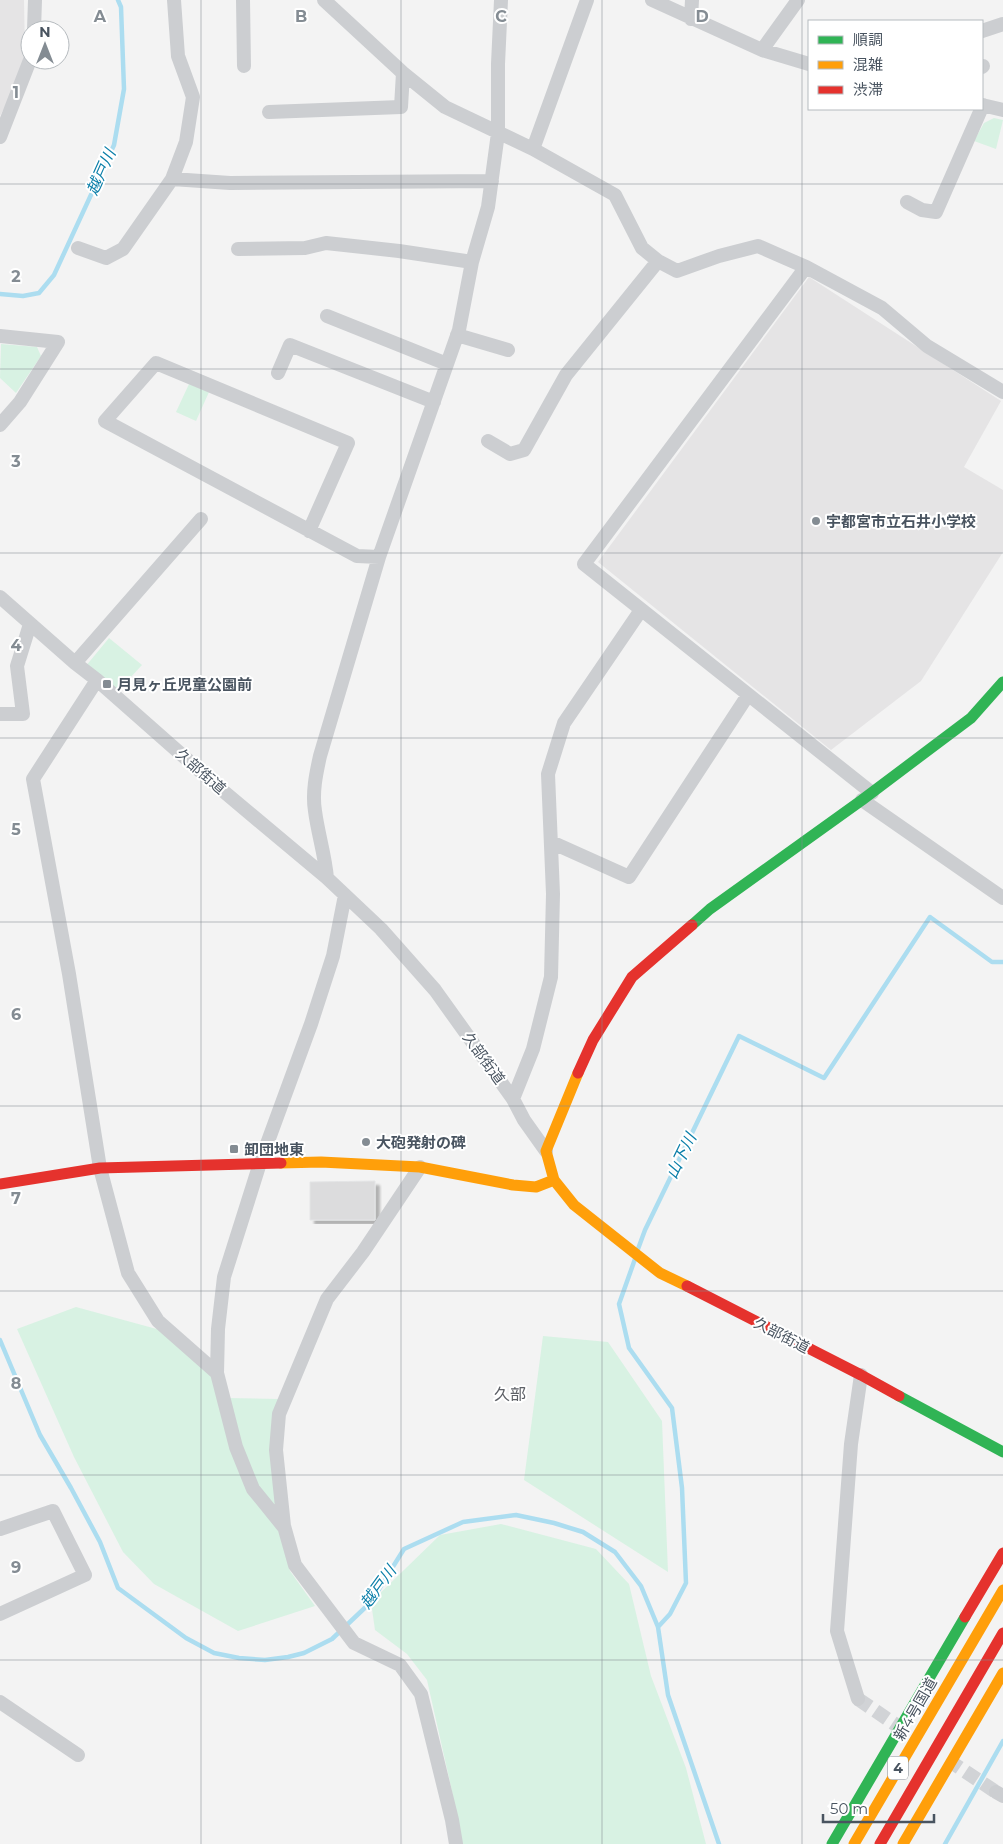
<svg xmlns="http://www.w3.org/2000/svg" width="1003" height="1844" font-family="Montserrat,'Noto Sans JP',sans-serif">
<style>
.education{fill:#e5e4e5}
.green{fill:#d8f2e3}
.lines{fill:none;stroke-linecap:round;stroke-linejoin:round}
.stream{stroke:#acddf0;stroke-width:4.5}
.building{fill:#dcdcdd;stroke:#e4e5e6;filter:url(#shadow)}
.street-tunnel{stroke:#d1d3d6;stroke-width:14;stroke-dasharray:14 7;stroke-linecap:butt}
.street{stroke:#ccced1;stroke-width:14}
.fast{stroke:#30b455;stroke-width:11}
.slow{stroke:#ff9f0a;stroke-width:11}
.jam{stroke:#e5322d;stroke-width:11}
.grid{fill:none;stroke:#848c93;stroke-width:1;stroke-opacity:0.55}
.poi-dot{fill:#848c93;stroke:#fff;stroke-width:2}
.labels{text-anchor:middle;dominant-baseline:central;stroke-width:4;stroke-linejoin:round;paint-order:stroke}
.shield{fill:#fff;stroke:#808790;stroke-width:1}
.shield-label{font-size:14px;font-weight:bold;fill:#495460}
.poi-label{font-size:15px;font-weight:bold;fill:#495460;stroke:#fff;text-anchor:start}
.street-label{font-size:15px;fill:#495460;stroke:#fff}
.water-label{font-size:16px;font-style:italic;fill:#0b7fa9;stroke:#fff}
.neighbourhood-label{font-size:16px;fill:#5e6167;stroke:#fff}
.grid-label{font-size:16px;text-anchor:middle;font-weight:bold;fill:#848c93;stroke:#fff;stroke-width:4;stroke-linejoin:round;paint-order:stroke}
</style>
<defs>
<filter id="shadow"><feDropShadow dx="4.5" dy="4.5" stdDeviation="1" flood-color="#0004"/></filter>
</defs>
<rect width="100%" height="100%" fill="#f3f3f3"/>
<path class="education" d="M0 0H24L25 57 9 98 0 116Z
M809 277 1001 401 964 467 1003 490V552L921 681 831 750 598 562Z"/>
<path class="green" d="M994 118 1003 120 996 149 974 141 984 123Z
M1 344 37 347 41 356 16 393 0 378Z
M189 384 209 392 196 421 176 412Z
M109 638 142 665 118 691 85 667Z
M76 1307 175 1334 213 1378 227 1398 279 1399V1524L290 1571 315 1606 238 1631 154 1584 123 1552 74 1457 17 1329Z
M543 1336 608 1342 662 1421 668 1572 524 1480Z
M501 1524 596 1549 629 1584 651 1676 686 1768 706 1844H461L452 1791 427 1680 407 1654 375 1630 371 1602 440 1535Z"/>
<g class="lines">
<path class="stream" d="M0 294 23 296 39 293 54 275 114 145 124 89 121 7 118 0
M638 1249 645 1230 739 1036 824 1078 930 917 992 962H1003
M635 1259 619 1304 629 1348 672 1408 682 1488 686 1583 670 1614 658 1627
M0 1340 40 1435 71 1488 100 1542 118 1588 186 1638 214 1653 239 1658 265 1660 288 1657 304 1653 332 1639 371 1602 404 1549 463 1522 516 1515 554 1523 583 1532 615 1552 641 1586 658 1627 668 1695 719 1844
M945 1844 1003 1741"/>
</g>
<path class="building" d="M375 1181V1220H310V1182Z"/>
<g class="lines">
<path class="street-tunnel" d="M858 1699 905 1731
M948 1760 996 1792"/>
<path class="street" d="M243 0 244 66
M324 0 403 73 445 107 533 149 615 195 642 248 658 261 677 271 719 256 758 246 806 267
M652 0 762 50 798 0
M691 19 692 0
M34 30 35 0
M982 31 1003 24
M762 50 809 64
M982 67 983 66
M982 105 1003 110
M269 112 401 107 403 73
M0 137 30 60
M533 149 587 0
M172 179 230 183 492 181
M907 202 922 210 936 212 983 105
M78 248 106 258 123 249 172 179 186 142 193 97 178 56 174 0
M238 249 305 248 326 243 399 251 472 262
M327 316 447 364
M457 335 508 350
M0 336 58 342 20 402 0 425
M278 373 290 345 434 402
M488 441 510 454 524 450 566 375 658 261
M309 531 348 443 156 363 105 421 357 556 379 557
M0 597 75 663 97 680 216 785 327 878 381 929 435 990 513 1099 524 1120 546 1151
M75 663 201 519
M97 680 33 779 69 974 100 1168 128 1273 158 1321 217 1373
M0 714H23L17 666 30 624
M872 793 584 564 806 267 882 308 927 346 1003 392
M862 800 1003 898
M551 842 629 877 748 695
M327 878C325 855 318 834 315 811 312 793 316 774 320 756L379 557 459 330 472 262 488 207 498 133V64L501 0
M513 1099 533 1049 551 977 553 894 548 774 564 723 641 610
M420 1167 363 1252 327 1299 279 1414 276 1450 284 1526 295 1565 354 1643 400 1665 421 1694 452 1820 456 1844
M283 1526 253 1489 236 1447 217 1373 218 1329 224 1277 260 1163 311 1024 333 956 345 895
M0 1529 53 1511 85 1575 0 1614
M858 1699 837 1631 851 1444 861 1375
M0 1702 78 1755
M996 1792 1003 1796"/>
<path class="fast" d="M692 925 710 909 862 800 971 718 1003 682
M899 1396 1003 1452
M832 1844 965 1617"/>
<path class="slow" d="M578 1073 546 1151 554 1180 574 1205 660 1273 687 1286
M281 1163 321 1162 420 1167 513 1185 536 1187 554 1180
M854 1844 1003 1590
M903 1844 1003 1673"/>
<path class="jam" d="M578 1073 593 1040 632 977 692 925
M0 1184 100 1168 281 1163
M687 1286 861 1375 899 1396
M965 1617 1003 1553
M880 1844 1003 1633"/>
</g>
<path class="grid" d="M201 0V1844M401 0V1844M602 0V1844M802 0V1844M0 184H1003M0 369H1003M0 553H1003M0 738H1003M0 922H1003M0 1106H1003M0 1291H1003M0 1475H1003M0 1660H1003"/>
<g class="poi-dot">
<circle cx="816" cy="521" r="5"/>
<rect x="102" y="679" width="10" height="10" rx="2.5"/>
<circle cx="366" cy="1142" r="5"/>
<rect x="229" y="1144" width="10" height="10" rx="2.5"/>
</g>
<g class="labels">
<rect class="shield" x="888" y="1756.5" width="20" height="23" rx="4"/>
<g class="shield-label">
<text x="898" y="1768">4</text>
</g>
<g class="poi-label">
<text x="826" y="521">宇都宮市立石井小学校</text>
<text x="117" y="684">月見ヶ丘児童公園前</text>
<text x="376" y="1142">大砲発射の碑</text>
<text x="244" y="1149">卸団地東</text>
</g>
<g class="street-label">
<text transform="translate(201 771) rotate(41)">久部街道</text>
<text transform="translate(484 1058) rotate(54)">久部街道</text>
<text transform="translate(782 1335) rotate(27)">久部街道</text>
<text transform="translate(915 1709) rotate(-60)">新4号国道</text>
</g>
<g class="water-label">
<text transform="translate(101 172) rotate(-66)">越戸川</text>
<text transform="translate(681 1156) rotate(-64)">山下川</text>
<text transform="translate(378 1587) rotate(-54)">越戸川</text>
</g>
<g class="neighbourhood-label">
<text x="510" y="1394">久部</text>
</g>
</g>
<g class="grid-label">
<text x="100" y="22">A</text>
<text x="301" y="22">B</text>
<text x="501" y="22">C</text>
<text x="702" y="22">D</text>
<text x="16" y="98">1</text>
<text x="16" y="282">2</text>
<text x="16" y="467">3</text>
<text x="16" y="651">4</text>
<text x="16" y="835">5</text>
<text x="16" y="1020">6</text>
<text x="16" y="1204">7</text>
<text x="16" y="1389">8</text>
<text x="16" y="1573">9</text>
</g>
<rect x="808" y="20" width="175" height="90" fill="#ffffff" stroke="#b6bbbf"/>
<rect x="818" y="36" width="25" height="8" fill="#30b455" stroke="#b6bbbf"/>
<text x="853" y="45" font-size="15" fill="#495460">順調</text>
<rect x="818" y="61" width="25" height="8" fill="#ff9f0a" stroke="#b6bbbf"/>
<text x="853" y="70" font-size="15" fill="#495460">混雑</text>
<rect x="818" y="86" width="25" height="8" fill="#e5322d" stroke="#b6bbbf"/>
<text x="853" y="95" font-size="15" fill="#495460">渋滞</text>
<g transform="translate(45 45)"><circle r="24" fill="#ffffff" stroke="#b6bbbf"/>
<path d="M0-4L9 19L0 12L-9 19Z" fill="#848c93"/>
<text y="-8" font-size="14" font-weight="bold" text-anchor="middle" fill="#495460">N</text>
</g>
<path d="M823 1814v8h111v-8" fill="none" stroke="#495460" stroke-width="2.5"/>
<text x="830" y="1814" font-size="15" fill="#495460" stroke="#ffffff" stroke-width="4" paint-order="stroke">50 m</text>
</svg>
